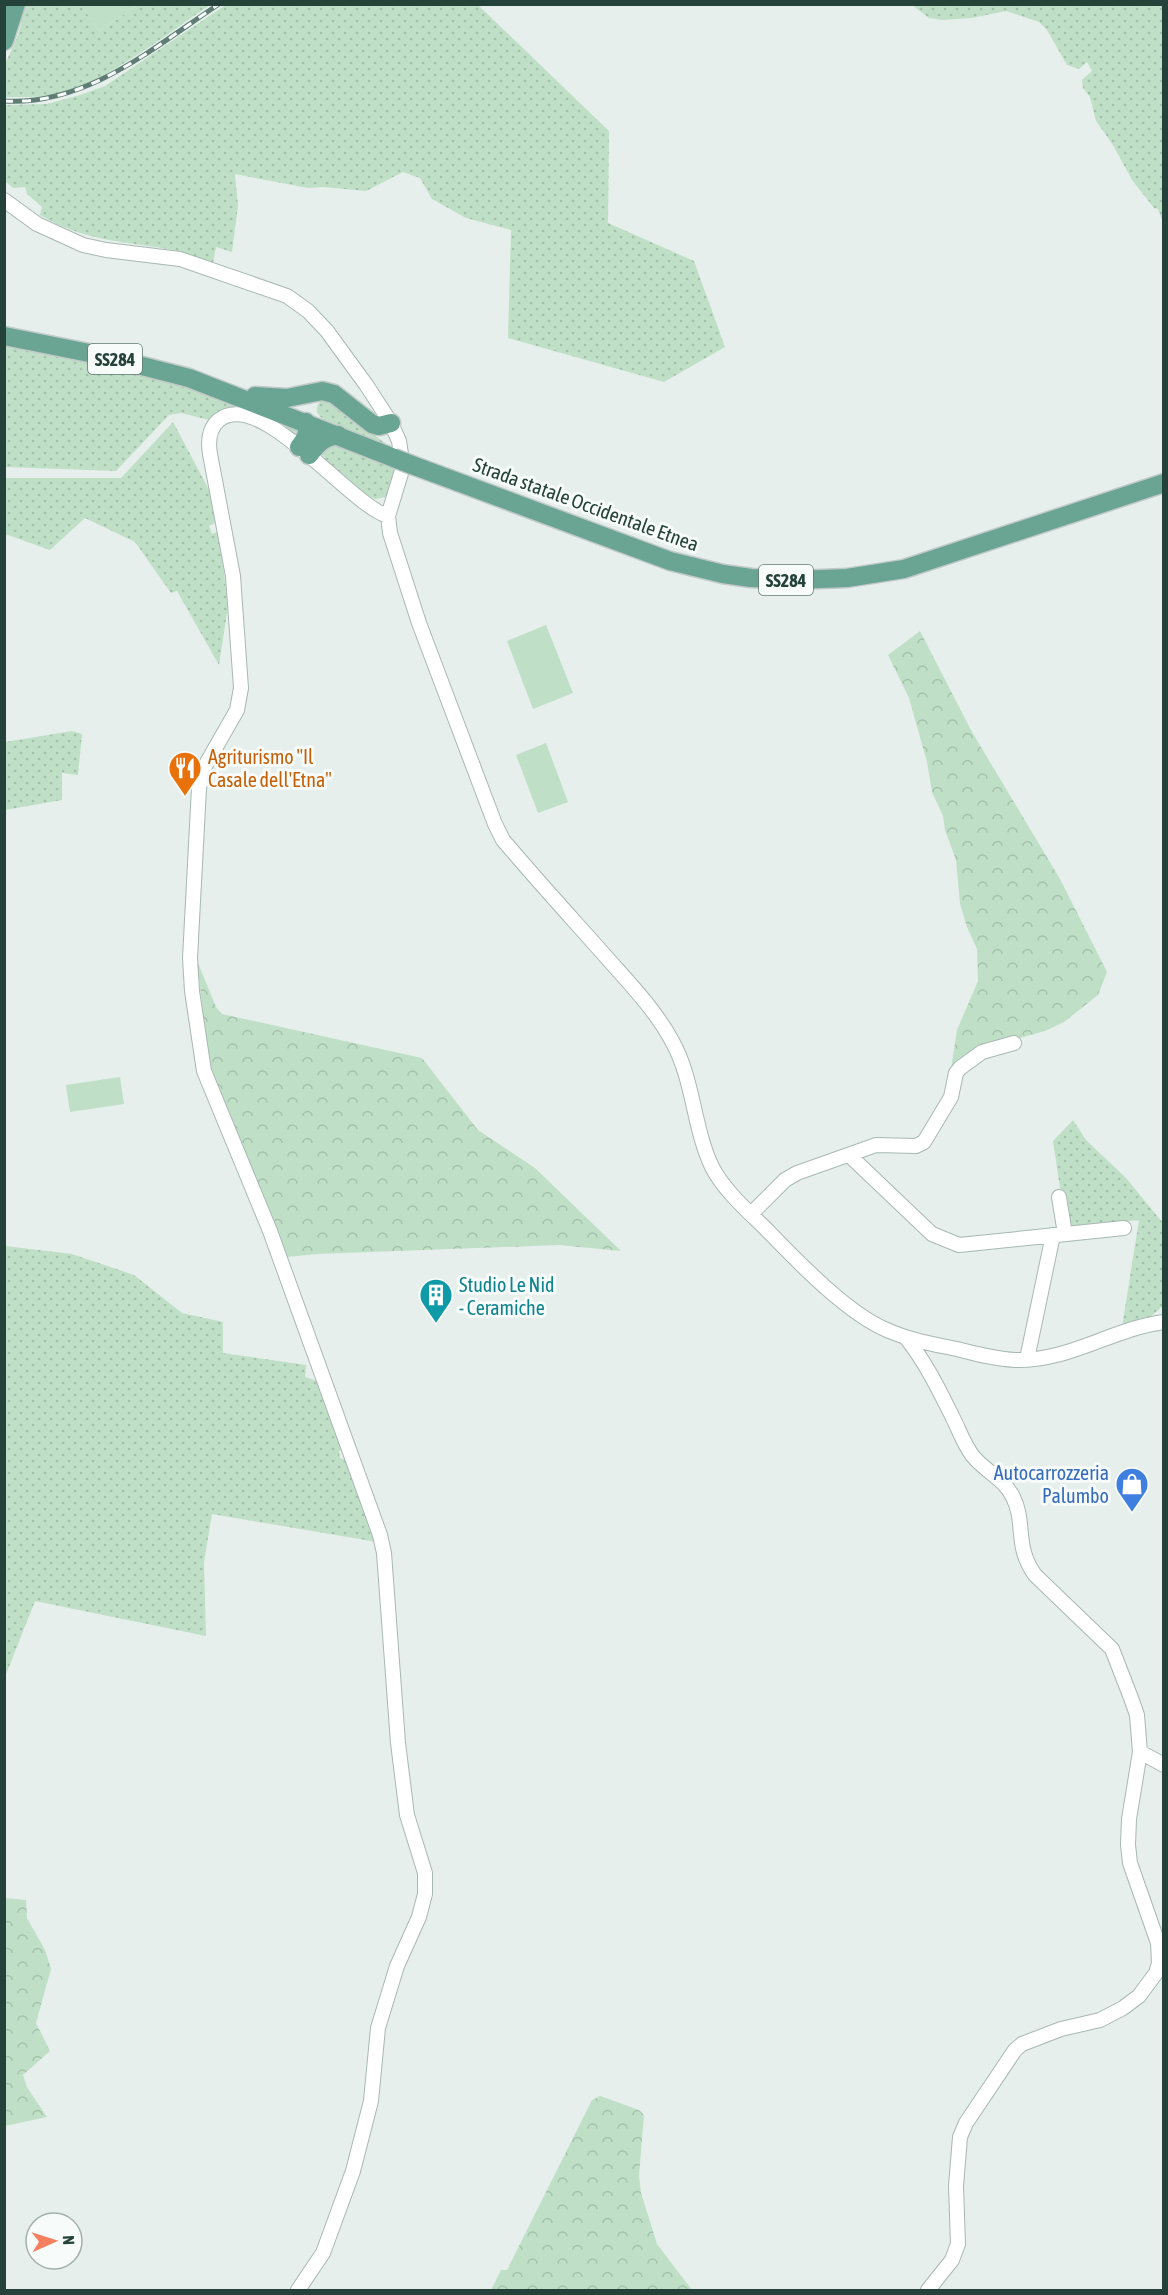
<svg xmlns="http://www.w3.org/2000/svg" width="1168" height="2295" font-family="'Asap Condensed',sans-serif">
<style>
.grass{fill:url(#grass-dots)}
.forest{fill:url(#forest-crowns)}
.garden{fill:#bfe0c7}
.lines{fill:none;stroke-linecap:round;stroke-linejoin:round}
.minor-casing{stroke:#a8b8b2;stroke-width:16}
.major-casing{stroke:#c2cac8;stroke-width:21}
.minor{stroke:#fff;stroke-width:14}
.major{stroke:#6aa594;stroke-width:18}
.rail-casing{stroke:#5f7d74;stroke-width:5}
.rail{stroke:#f7fbf9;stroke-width:3;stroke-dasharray:9;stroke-linecap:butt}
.major-bridge-casing{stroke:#c2cac8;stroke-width:21;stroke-linecap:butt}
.major-bridge{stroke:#6aa594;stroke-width:18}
.labels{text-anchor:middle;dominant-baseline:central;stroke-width:6;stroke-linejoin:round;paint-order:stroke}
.shield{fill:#f7fbf9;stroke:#637a73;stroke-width:1.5}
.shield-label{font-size:18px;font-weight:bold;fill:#244239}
.street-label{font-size:20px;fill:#244239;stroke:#f7fbf9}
.food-label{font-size:20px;fill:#c56008;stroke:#f7fbf9;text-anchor:start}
.culture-label{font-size:20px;fill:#0d838f;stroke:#f7fbf9;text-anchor:start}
.shop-label{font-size:20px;fill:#366cbe;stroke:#f7fbf9;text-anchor:end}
</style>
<defs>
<pattern id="grass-dots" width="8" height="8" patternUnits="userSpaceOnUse" patternTransform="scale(1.5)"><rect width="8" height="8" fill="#bfe0c7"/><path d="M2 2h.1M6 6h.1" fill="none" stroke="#a4c1ac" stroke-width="1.8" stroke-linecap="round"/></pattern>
<pattern id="forest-crowns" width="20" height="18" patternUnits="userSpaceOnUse" patternTransform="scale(1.5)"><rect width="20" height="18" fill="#bfe0c7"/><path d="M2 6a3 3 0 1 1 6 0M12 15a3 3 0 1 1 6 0" fill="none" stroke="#a4c1ac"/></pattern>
</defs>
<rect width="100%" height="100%" fill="#e6efeb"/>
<path class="grass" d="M227 4 478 5 609 131 608 223 694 261 725 347 664 382 508 338 511 230 466 218 432 199 420 178 403 172 366 191 323 187 308 188 235 174 238 206 232 252 216 247 213 263C200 259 187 253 174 250 123 241 86 242 40 215L42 207 27 194 25 187 13 188 5 181V105L47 104 80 95 105 86Z
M26 5H81L99 31 138 5H210C168 33 108 81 60 93 41 98 23 97 5 97V64L18 35Z
M912 5H1163V223L1158 209 1154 208 1132 180 1113 145 1096 121 1090 97 1083 88 1082 80 1092 71 1087 62 1079 69 1067 65 1047 30 1039 22 1006 11 972 18 942 20 929 18Z
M5 344 97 363 186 387 298 429 299 435 296 436C270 424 234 395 209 420L181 413 169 415 116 471 5 467Z
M323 399H328L395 451C380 445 322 426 317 412 316 406 319 403 323 399Z
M173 422 215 501 218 521 209 526 212 534 219 531 228 606 219 665 177 591 171 593 135 542 85 518 50 550 5 534V478H121Z
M333 443 398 468 387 497 375 499 367 495 325 459 322 453 324 448Z
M72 731 82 734 78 775 62 773V800L5 810V742Z
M1073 1120 1086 1140 1126 1178 1163 1223V1306L1148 1319 1122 1327 1139 1220 1066 1228 1053 1141Z
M5 1246 72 1254 134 1275 182 1313 223 1322V1353L306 1365 305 1377 317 1381 343 1449 339 1451 340 1458 347 1460 377 1542 212 1514 204 1562 206 1636 35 1601 5 1677Z"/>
<path class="forest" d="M920 631 972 732 1060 879 1107 972 1098 995 1064 1022 1045 1031 972 1051 951 1069 957 1030 978 981 977 949 967 927 960 904 956 860 945 830 943 816 932 792 927 762 909 698 888 655Z
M197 961 216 1007 222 1014 422 1058 478 1130 535 1168 621 1251 559 1245 317 1254 287 1257 241 1140 209 1064Z
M4 1898 26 1900 27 1918 45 1950 51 1969 36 2023 50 2051 23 2075 27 2087 47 2117 5 2126Z
M600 2096 639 2110 644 2115 639 2176 641 2193 657 2244 692 2290H491L501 2270H507L592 2100Z"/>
<path class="garden" d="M81 5H138L99 31Z
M546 625 573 693 533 709 507 641Z
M546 743 568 802 538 813 516 755Z
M120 1077 124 1104 70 1112 66 1085Z"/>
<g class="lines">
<g class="minor-casing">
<path id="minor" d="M4 200 37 224 83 245 106 250 180 259 287 296 308 311 327 331 367 386 391 423 399 441 403 467 388 516 390 533 419 623 495 824 503 840 515 854C545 889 577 924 608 959 631 985 656 1011 672 1041 694 1080 693 1127 712 1167 725 1192 749 1212 769 1232 798 1262 848 1314 887 1330 909 1340 933 1344 957 1349 976 1354 995 1359 1015 1360 1071 1361 1111 1329 1164 1322
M849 1155 932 1234 959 1245 1124 1228
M1059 1197 1065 1234
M751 1214 785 1180 797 1173 876 1145 916 1146 924 1142 951 1097 956 1073 960 1068 982 1052 1014 1043
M907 1339C926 1363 939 1390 953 1418 959 1430 964 1444 972 1455 984 1471 1004 1478 1013 1497 1026 1523 1014 1546 1035 1575L1112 1649 1131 1698 1137 1715 1140 1752 1129 1819 1128 1845 1130 1863 1158 1943 1159 1963 1156 1973 1139 1996 1123 2008 1100 2020 1061 2029 1022 2044 1015 2050 966 2123 960 2137 956 2186 958 2244 952 2260 928 2290
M1027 1359 1053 1235
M1140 1752 1164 1765
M298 2290 323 2253 353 2171 371 2101 378 2028 397 1966 419 1917 425 1894V1873L407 1815 398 1743 384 1553 380 1535 270 1231 204 1071 192 991 190 958 199 788 205 766 237 710 241 688 233 576 210 454C208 442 208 429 219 420 261 387 349 505 388 516"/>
</g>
<g class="major-casing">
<path id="major" d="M4 41 16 4
M4 336 99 355 189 378 394 458
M255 396 287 398 322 391 334 394 372 424 379 426 391 423
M299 447C306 438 309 433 306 422
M309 455C318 443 324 437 338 435
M412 465 670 561 723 574 751 578 794 580 847 578 904 569 1164 483"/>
</g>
<use href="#minor" class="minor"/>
<use href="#major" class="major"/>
<g class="rail-casing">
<path id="rail" d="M4 101C87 106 154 47 219 4"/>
</g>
<use href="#rail" class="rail"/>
<g class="major-bridge-casing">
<path id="major-bridge" d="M394 458 412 465"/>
</g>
<use href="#major-bridge" class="major-bridge"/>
</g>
<defs>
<g id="restaurant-pin" transform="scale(1.725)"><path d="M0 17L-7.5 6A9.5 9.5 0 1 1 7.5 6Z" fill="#e8710a" stroke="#f7fbf9"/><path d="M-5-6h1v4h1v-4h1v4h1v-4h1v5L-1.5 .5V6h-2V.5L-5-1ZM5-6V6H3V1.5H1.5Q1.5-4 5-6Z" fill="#fff"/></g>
<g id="building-pin" transform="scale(1.725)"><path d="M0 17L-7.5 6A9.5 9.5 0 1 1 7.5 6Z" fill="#0f9aa8" stroke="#f7fbf9"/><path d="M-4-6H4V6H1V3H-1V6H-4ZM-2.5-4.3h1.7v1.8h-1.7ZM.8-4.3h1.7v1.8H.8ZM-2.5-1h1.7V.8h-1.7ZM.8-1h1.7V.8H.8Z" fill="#fff"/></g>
<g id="shop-pin" transform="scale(1.725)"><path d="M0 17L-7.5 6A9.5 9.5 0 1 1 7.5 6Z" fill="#3f7fe0" stroke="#f7fbf9"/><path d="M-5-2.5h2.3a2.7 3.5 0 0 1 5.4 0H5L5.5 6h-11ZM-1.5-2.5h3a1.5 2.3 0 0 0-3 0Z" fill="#fff"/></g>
</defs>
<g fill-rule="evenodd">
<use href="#restaurant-pin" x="185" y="768"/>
<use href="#building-pin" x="436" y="1295"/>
<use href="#shop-pin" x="1132" y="1484"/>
</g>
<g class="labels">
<g class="shield">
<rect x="88" y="344" width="54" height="30" rx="4.5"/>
<rect x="759" y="565" width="54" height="30" rx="4.5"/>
</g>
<g class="shield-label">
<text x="115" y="359">SS284</text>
<text x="786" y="580">SS284</text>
</g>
<g class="street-label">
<text transform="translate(586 504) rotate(20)">Strada statale Occidentale Etnea</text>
</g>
<g class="food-label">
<text x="208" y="756">Agriturismo "Il<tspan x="208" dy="23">Casale dell'Etna"</tspan></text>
</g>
<g class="culture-label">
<text x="459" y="1284">Studio Le Nid<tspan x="459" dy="23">- Ceramiche</tspan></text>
</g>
<g class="shop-label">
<text x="1109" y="1472">Autocarrozzeria<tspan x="1109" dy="23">Palumbo</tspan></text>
</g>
</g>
<rect width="1168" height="2295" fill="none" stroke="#244239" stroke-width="12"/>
<g transform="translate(54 2241) rotate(87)"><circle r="28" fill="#f7fbf9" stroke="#a3b1ac" stroke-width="1.5"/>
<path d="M0-4.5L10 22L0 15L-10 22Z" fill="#f57f5e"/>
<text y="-9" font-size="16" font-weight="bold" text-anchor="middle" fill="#244239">N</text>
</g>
</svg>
